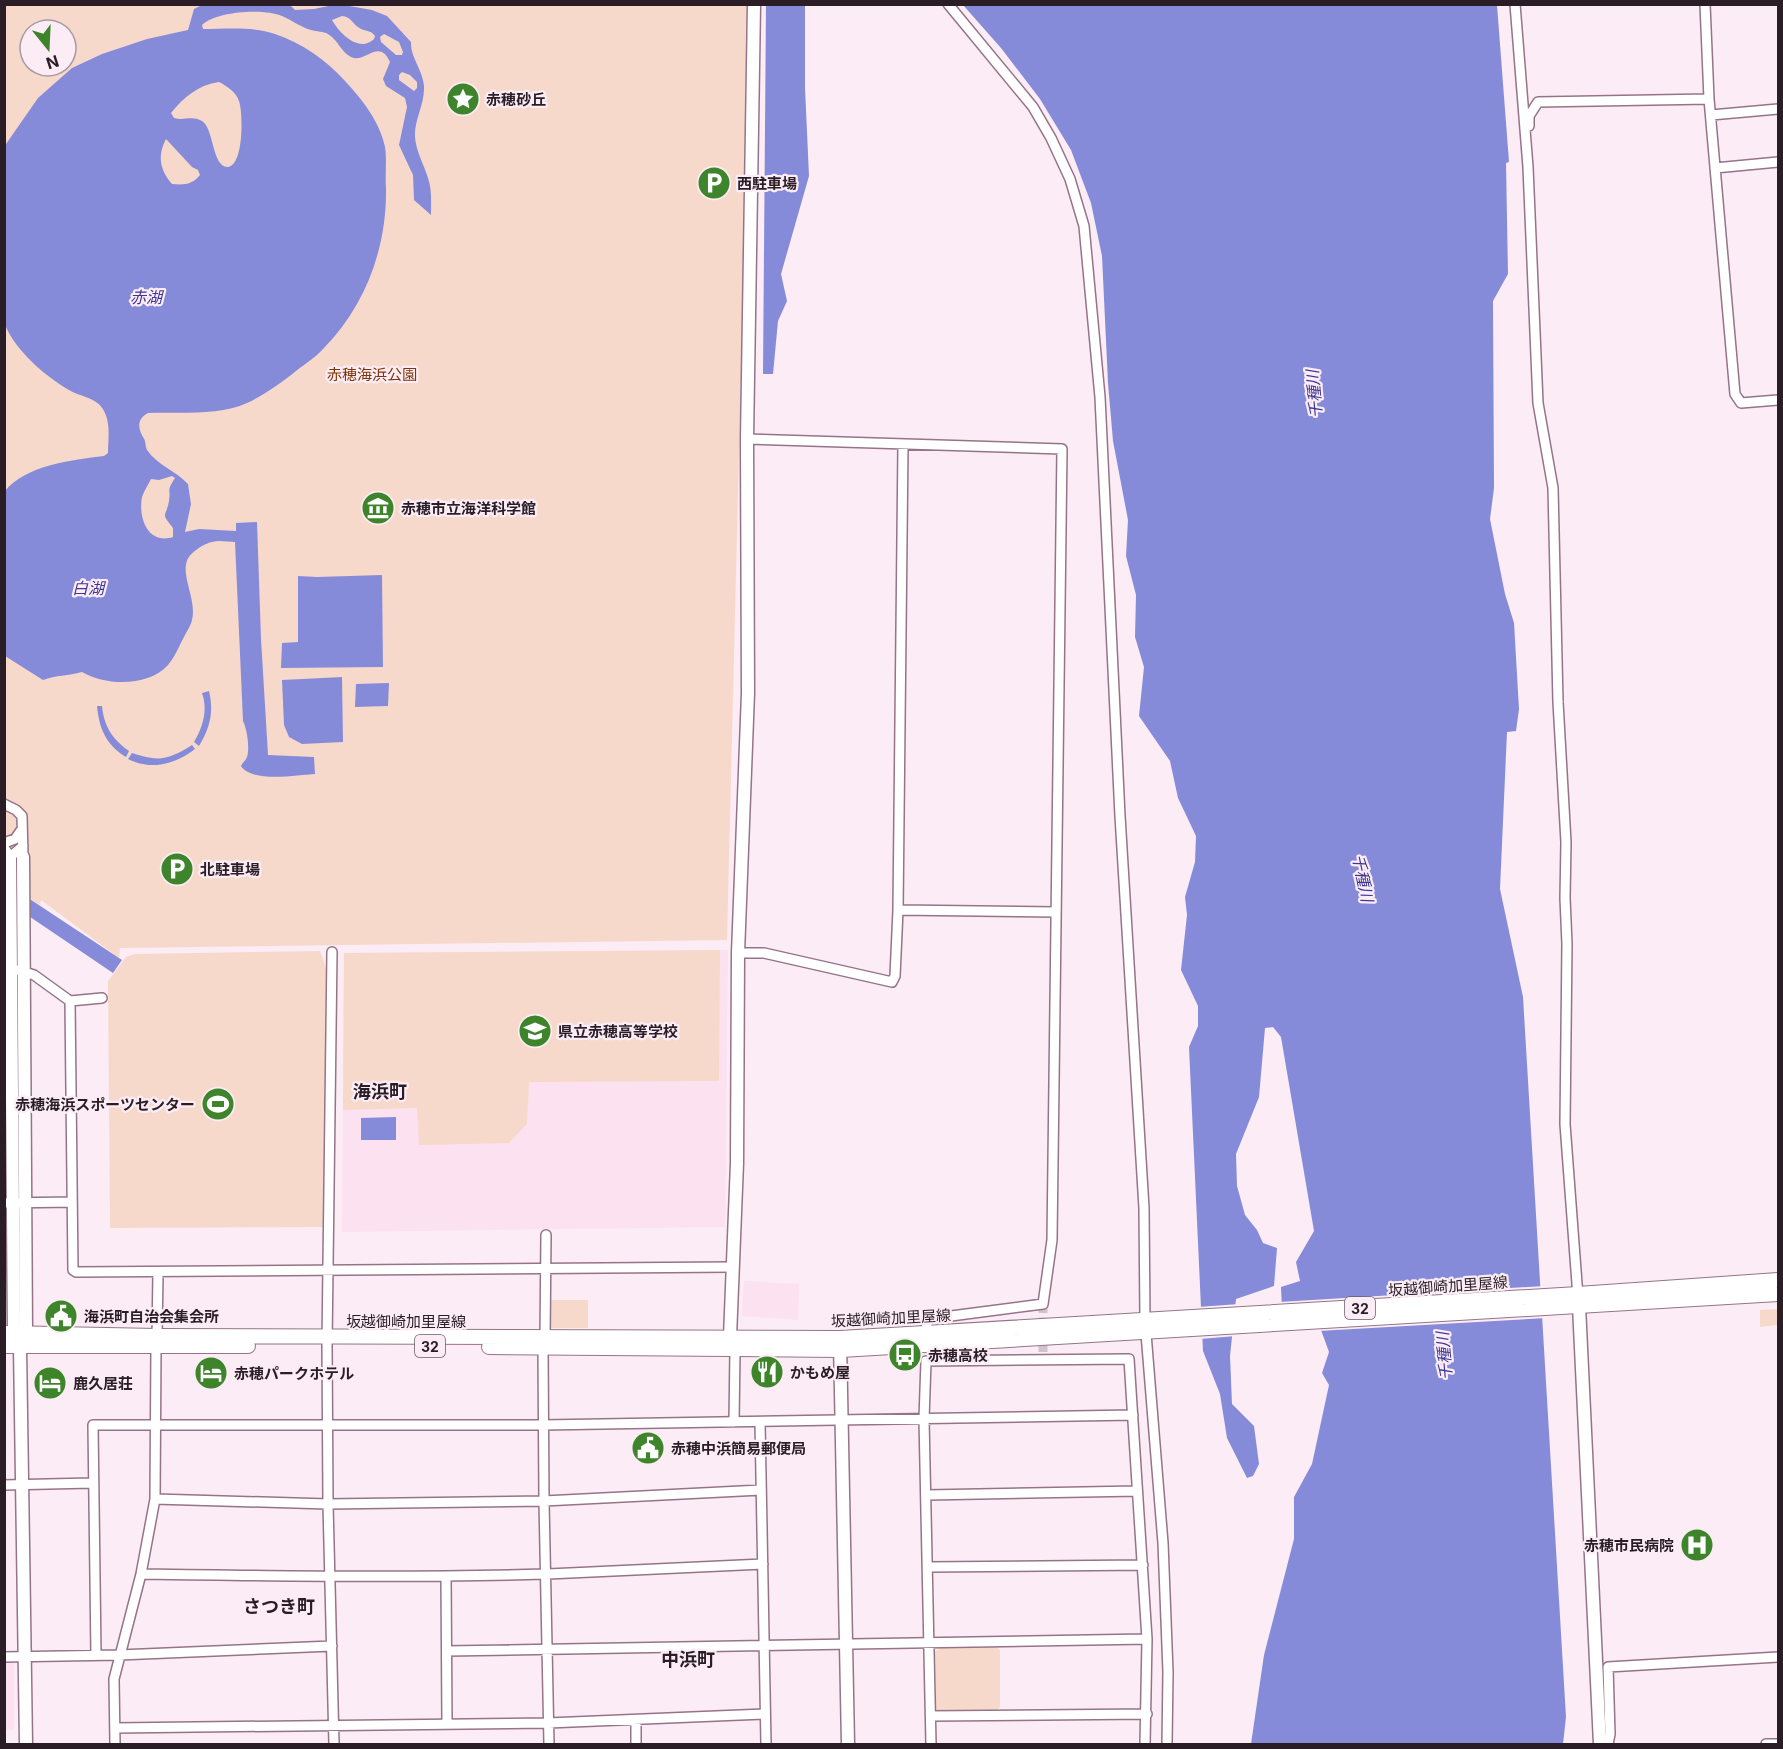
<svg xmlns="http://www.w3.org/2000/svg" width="1783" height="1749" font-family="Inter,'Noto Sans JP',sans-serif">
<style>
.built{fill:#fce1f0}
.green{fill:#f6d9cb;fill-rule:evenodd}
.water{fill:#868bd9;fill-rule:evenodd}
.pier{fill:#fbecf5}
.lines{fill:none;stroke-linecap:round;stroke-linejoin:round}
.street-tunnel{stroke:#d1c3cb;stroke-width:9;stroke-dasharray:9 4.5;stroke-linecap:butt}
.street-casing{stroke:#957487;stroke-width:12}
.secondary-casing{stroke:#957487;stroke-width:15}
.primary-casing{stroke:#957487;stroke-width:16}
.street{stroke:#fff;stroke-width:9}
.secondary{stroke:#fff;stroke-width:12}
.primary{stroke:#fff;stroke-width:14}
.labels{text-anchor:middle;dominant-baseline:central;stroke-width:4.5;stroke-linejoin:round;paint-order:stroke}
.shield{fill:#fbecf5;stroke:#695b63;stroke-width:1.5}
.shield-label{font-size:14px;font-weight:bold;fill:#2a1d25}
.poi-label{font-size:15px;font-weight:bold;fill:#2a1d25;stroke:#fbecf5;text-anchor:start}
.park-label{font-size:15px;fill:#7f3404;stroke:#fbecf5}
.street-label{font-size:15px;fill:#2a1d25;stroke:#fbecf5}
.water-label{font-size:16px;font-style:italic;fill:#3c3793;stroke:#fbecf5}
.quarter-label{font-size:18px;font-weight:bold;fill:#2a1d25;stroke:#fbecf5}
</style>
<rect width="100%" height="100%" fill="#fbecf5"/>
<path class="built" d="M728 950 725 1227 342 1232 344 953Z
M744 1281 799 1284 798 1320 742 1316Z
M14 1662V1730L5 1729V1663Z"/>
<path class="green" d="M4 5H750L727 940 120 948 119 958 41 900 40 905 5 883ZM30 30H66V66H30Z
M720 950 719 1081 529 1082 527 1124 509 1143 419 1145 417 1108 343 1110 344 953Z
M320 951 329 976 325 1227 110 1228 108 981 126 957 135 954Z
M549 1300H588V1328H549Z
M1778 1309V1325L1760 1327V1310Z
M995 1645 1000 1650V1707L996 1711 938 1713 936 1709 935 1651 941 1648Z"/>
<path class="water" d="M202 5H290L295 10 314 9 338 4 372 10 387 16 411 42C410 57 423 70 424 86 425 104 414 120 415 137 416 151 424 165 428 178 432 189 431 203 431 215L414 200 413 175 399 145 407 107 405 98 386 86 383 79 390 62C379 37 365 64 351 57 341 52 338 40 328 34 323 31 317 32 311 30 300 27 292 20 282 16 264 8 216 11 202 25L203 29C225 29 253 26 275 34 302 43 326 60 345 81 362 99 380 122 385 147 387 159 385 175 386 188 387 247 366 305 324 348 316 357 305 364 296 371 281 383 264 395 247 403 220 416 178 412 148 413 138 418 137 427 143 437 146 441 145 445 147 450 157 465 176 471 188 484L191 504 185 532 199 529 236 531V523L257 522 261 639 268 755 314 757 315 774C297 775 252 783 241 766 243 762 246 760 247 757 250 748 247 729 243 721L235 542C228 542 219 540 212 542 205 543 189 553 187 561 181 576 197 601 192 620 191 625 187 631 184 637 179 646 175 657 168 665 148 687 106 686 82 672 68 676 56 675 43 680L5 656V491C26 465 72 460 104 456L108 453C108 439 111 424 104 411 98 398 81 397 69 390 45 376 16 351 5 325L6 144 38 98 72 68 102 54 147 39 188 30 194 9ZM342 16C351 17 351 22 358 27 364 32 370 29 375 36L374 39C359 53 340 34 332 20ZM384 34 399 42 403 52 402 55H396L381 42 380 37ZM402 72 410 75 417 82V88L414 91 399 80V75ZM219 82C227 86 236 92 239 101 243 112 244 165 228 167 212 168 214 128 202 121 192 115 184 121 174 118L171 113C184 97 198 85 219 82ZM166 139 192 167 198 170 200 175C192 185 184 185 172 184 160 170 157 156 166 139ZM172 476 175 478C166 492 171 488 169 501 166 518 160 512 173 528V537C148 545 138 518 142 497 144 491 148 485 151 479L159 480Z
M766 5H805V88L809 176 781 274 787 301 778 321 773 374H763Z
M963 5H1497L1509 162 1506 163 1508 274 1493 301 1494 488 1490 519 1505 594 1514 623 1519 709 1516 731 1507 732 1500 889 1523 997 1566 1717 1563 1744H1251L1264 1655 1294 1539V1497L1312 1464 1329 1385 1322 1373 1329 1352 1321 1330 1282 1310 1281 1287 1300 1281 1296 1262 1314 1231 1281 1037 1273 1027 1265 1028 1259 1097 1236 1154 1237 1186 1245 1215 1257 1230 1263 1243 1277 1248 1274 1286 1236 1299 1230 1356 1232 1404 1254 1426 1259 1464 1253 1476 1247 1478 1227 1438 1220 1394 1203 1351 1189 1047 1198 1026V1006L1181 970 1187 915 1185 897 1195 862 1196 836 1178 798 1170 761 1139 716 1144 667 1135 637 1136 595 1126 556 1128 520 1113 441 1108 383 1102 256 1091 203 1071 150 1040 99 1001 48Z
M382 575 383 667 281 668 282 643 298 642V576L317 577Z
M342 677 343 742 302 744 289 737 284 725 282 680Z
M389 683 388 706 355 707 356 684Z
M209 691C214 712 210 728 199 746L194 742C203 727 208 710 202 693Z
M97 706H102C104 726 112 739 129 751L126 757C106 745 99 728 97 706Z
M192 745 195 749C175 764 152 771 128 759L132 753C159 762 168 760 192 745Z
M4 882 122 960 113 973 5 900Z
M396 1117V1140H361V1118Z"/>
<path class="pier" d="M1544 1286 1547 1318 1318 1331 1279 1311V1302Z
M1239 1304 1236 1336 1200 1339 1198 1307Z"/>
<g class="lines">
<path class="street-tunnel" d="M1043 1304V1352"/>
<g class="street-casing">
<path id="street" d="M948 4 1033 107 1051 138 1070 179 1084 226 1100 397 1120 816 1144 1208 1145 1321 1163 1543 1168 1672 1167 1744
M1515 4 1528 167 1538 403 1553 488 1558 702 1566 842 1565 898 1567 944 1565 1124 1578 1297
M1705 4 1709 99 1735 394 1741 403 1778 400
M1711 115 1778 109
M1529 126V116L1538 102 1709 99
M1715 168 1778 162
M747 439 1062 449 1052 1240 1043 1304 928 1319 925 1333
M4 804 16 810 22 816 23 857
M4 843 15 839 22 829
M4 847 10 857 23 846
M898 910 1056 912
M332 952 327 1345 328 1504 334 1744
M738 953H764L892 982 895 976 898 910 903 445
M18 970 34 975 70 1001 73 1270 76 1272 732 1267
M70 1001 102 998
M4 1203 72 1202
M157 1336 158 1273
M545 1339 546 1235
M543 1348 544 1501 549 1744
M734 1422 735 1350
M760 1422 766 1744
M4 1485 92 1483
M927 1495 1137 1491
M155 1499 328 1504 544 1501 761 1490
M928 1567 1143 1565
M141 1574C276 1576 411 1578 545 1574 618 1571 691 1567 763 1564
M446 1576 447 1723
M447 1651 1147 1639
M96 1655 93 1425H543L1133 1415
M4 1657 119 1655 332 1646
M931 1716 1147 1714
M636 1720V1744
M115 1728 548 1723 765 1714
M115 1744 114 1679 141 1574 155 1499 156 1347
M931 1744 924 1419 926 1361 1129 1359 1147 1639 1145 1744
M1608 1744 1610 1734 1608 1667 1778 1657
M1766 1744H1778"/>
</g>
<g class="secondary-casing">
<path id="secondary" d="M10 857 14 1333 20 1347 26 1744
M23 857 26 1333 23 1341
M1579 1306 1600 1744
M840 1341 848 1744
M734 1346 730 1337 737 1163 738 953 748 693 747 439 754 4"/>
</g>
<g class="primary-casing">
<path id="primary" d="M4 1333 157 1336 840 1338 1578 1294 1778 1280
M4 1346H248
M489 1347 841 1350 1778 1294"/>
</g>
<use href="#street" class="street"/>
<use href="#secondary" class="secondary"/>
<use href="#primary" class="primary"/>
</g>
<defs>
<g id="sight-disc" transform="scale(1.725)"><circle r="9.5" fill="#3d842a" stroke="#fbecf5"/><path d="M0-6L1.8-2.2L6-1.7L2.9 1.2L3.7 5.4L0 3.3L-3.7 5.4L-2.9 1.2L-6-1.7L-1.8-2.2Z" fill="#fff"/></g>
<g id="parking-disc" transform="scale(1.725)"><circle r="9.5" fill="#3d842a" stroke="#fbecf5"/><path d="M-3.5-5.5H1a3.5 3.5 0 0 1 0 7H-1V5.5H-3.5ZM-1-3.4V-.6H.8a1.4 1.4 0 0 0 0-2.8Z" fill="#fff"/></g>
<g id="museum-disc" transform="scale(1.725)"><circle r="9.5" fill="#3d842a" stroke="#fbecf5"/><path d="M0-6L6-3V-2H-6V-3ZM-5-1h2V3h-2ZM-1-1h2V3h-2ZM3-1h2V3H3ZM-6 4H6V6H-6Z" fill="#fff"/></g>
<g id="school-disc" transform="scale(1.725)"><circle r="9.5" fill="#3d842a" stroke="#fbecf5"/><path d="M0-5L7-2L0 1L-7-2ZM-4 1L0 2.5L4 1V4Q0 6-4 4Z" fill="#fff"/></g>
<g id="stadium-disc" transform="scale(1.725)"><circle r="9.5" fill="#3d842a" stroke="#fbecf5"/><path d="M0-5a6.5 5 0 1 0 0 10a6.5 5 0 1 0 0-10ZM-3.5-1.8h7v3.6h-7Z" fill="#fff"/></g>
<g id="civic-disc" transform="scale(1.725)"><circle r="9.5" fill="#3d842a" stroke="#fbecf5"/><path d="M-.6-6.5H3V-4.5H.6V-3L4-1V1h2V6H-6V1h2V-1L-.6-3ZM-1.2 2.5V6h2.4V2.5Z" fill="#fff"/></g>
<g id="bus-disc" transform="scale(1.725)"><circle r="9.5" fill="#3d842a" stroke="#fbecf5"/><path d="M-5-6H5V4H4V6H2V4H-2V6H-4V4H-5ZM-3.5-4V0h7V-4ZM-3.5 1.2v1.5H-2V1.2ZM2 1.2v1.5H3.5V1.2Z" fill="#fff"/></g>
<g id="restaurant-disc" transform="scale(1.725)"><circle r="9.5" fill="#3d842a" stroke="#fbecf5"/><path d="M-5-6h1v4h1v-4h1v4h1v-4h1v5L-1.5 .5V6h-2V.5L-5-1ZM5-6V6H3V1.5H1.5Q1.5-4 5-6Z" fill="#fff"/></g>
<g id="hotel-disc" transform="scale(1.725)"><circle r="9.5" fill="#3d842a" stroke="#fbecf5"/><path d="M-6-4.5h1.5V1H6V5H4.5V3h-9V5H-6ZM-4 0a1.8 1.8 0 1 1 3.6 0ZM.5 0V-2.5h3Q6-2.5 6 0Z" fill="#fff"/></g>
<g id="hospital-disc" transform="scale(1.725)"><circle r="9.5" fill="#3d842a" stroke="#fbecf5"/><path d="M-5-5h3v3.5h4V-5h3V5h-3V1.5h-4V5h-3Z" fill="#fff"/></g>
</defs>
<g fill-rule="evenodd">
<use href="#sight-disc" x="463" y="99"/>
<use href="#parking-disc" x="714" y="183"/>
<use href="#museum-disc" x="378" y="508"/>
<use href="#parking-disc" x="177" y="869"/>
<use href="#school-disc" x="535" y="1031"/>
<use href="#stadium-disc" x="218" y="1104"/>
<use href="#civic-disc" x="61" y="1316"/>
<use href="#bus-disc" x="905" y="1355"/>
<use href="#restaurant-disc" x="767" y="1372"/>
<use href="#hotel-disc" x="211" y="1373"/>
<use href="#hotel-disc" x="50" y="1383"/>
<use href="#civic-disc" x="648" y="1448"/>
<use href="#hospital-disc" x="1697" y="1545"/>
</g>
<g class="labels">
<g class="shield">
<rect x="1345" y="1297" width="30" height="22" rx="4.5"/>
<rect x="415" y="1335" width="30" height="22" rx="4.5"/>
</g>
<g class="shield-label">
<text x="1360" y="1308">32</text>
<text x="430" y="1346">32</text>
</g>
<g class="poi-label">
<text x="486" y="99">赤穂砂丘</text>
<text x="737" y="183">西駐車場</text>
<text x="401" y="508">赤穂市立海洋科学館</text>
<text x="200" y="869">北駐車場</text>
<text x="558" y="1031">県立赤穂高等学校</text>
<text x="195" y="1104" text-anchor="end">赤穂海浜スポーツセンター</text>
<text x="84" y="1316">海浜町自治会集会所</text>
<text x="928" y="1355">赤穂高校</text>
<text x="790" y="1372">かもめ屋</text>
<text x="234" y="1373">赤穂パークホテル</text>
<text x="73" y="1383">鹿久居荘</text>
<text x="671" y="1448">赤穂中浜簡易郵便局</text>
<text x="1674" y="1545" text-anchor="end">赤穂市民病院</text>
</g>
<g class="park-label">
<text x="372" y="374">赤穂海浜公園</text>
</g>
<g class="street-label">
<text transform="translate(1448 1286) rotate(-4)">坂越御崎加里屋線</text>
<text transform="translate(891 1318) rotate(-3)">坂越御崎加里屋線</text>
<text x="406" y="1321">坂越御崎加里屋線</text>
</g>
<g class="water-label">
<text x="146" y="297">赤湖</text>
<text transform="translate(1314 394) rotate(-95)">千種川</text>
<text x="88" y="588">白湖</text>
<text transform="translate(1363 878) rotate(78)">千種川</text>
<text transform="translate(1444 1356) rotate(-95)">千種川</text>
</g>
<g class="quarter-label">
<text x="380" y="1091">海浜町</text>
<text x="279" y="1606">さつき町</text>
<text x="688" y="1659">中浜町</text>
</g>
</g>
<rect width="1783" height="1749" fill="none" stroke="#2a1d25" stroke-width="12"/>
<g transform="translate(48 48) rotate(162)"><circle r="28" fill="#fbecf5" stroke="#a799a2" stroke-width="1.5"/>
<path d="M0-4.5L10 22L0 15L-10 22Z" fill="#3d842a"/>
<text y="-9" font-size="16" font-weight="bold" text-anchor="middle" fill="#2a1d25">N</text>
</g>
</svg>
